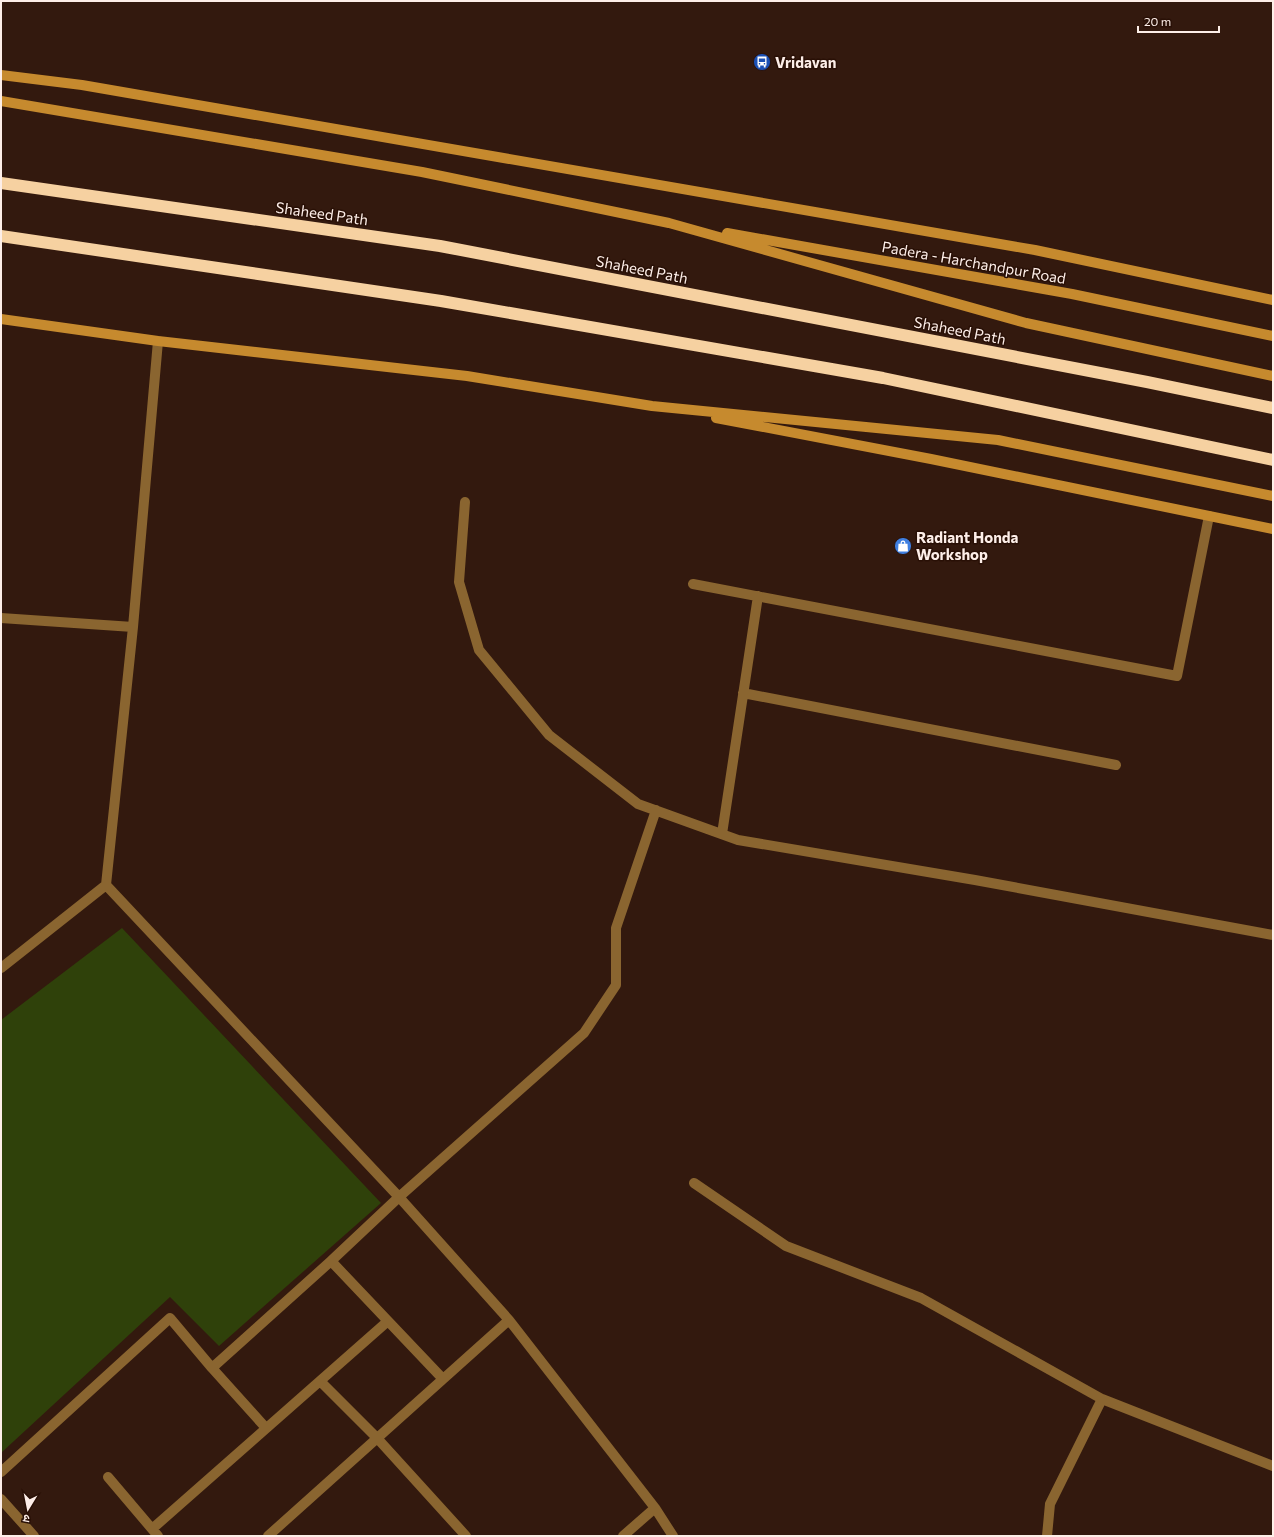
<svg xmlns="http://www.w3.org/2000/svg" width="1274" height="1537" font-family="Commissioner,'Noto Sans Devanagari',sans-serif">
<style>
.green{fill:#2f410a}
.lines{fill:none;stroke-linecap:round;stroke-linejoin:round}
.street{stroke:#8a6530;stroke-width:10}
.secondary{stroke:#c68a2e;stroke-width:10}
.highway{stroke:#f6d1a1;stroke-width:12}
.labels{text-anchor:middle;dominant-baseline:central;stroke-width:3;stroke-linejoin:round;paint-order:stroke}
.poi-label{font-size:15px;font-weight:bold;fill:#fdeee8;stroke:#291006;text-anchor:start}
.street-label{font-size:15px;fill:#fdeee8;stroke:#291006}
</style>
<rect width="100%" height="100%" fill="#33190e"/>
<path class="green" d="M122 928 381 1203 219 1346 170 1297 1 1453V1020Z"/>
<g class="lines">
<path class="street" d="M465 502 459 582 479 650 549 735 638 804 738 840 975 880 1273 935
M693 584 1177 676 1209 516
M1 618 133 627
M743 693 1116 765
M722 834 758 596
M106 885 399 1197 509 1320 655 1508 673 1536
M1 968 106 885 133 627 158 341
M694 1183 786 1246 921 1298 1102 1399 1273 1466
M331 1261 443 1379
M212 1368 331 1261 399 1197 584 1033 616 985V928L656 810
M320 1381 377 1438 466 1536
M1 1472 170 1318 212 1368 266 1428
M108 1477 158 1536
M1 1499 34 1536
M152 1529 388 1321
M268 1536 509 1320
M623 1536 655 1508
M1047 1536 1050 1504 1102 1399"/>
<path class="secondary" d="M1 75 82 85 1035 250 1273 300
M1 101 422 172 669 223 1026 323 1273 376
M727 233 1072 294 1273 336
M1 319 158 341 467 376 652 406 998 440 1273 496
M716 418 931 459 1273 529"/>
<path class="highway" d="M1 183 440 246 1147 382 1273 408
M1 236 441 301 883 378 1273 460"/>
</g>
<defs>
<g id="bus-disc" transform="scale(0.9)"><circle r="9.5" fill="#1a4fb4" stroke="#291006"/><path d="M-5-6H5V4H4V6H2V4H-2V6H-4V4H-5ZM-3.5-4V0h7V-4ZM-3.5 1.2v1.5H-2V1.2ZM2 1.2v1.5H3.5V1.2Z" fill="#fff"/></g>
<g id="shop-disc" transform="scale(0.9)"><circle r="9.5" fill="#3f7fe0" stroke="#291006"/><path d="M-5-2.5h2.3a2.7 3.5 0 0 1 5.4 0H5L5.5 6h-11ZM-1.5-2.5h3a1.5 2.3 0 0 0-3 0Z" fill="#fff"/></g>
</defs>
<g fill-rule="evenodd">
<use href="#bus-disc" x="762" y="62"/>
<use href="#shop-disc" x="903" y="546"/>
</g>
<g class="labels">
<g class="poi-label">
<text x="775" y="62">Vridavan</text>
<text x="916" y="537">Radiant Honda<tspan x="916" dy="17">Workshop</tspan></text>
</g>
<g class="street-label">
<text transform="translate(322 213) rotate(8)">Shaheed Path</text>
<text transform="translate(974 262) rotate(10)">Padera - Harchandpur Road</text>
<text transform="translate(642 269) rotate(11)">Shaheed Path</text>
<text transform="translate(960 330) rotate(11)">Shaheed Path</text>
</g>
</g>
<rect width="1274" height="1537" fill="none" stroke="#fdeee8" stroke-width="4"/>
<g transform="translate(28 1509) rotate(190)" stroke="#291006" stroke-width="3" paint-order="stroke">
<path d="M0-3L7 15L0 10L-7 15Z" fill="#fdeee8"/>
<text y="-6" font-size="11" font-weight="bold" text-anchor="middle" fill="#fdeee8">उ</text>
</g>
<path d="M1138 26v6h81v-6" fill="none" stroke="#fdeee8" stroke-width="2"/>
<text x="1144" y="26" font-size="12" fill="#fdeee8" stroke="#291006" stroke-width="3" paint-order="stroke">20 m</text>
</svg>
